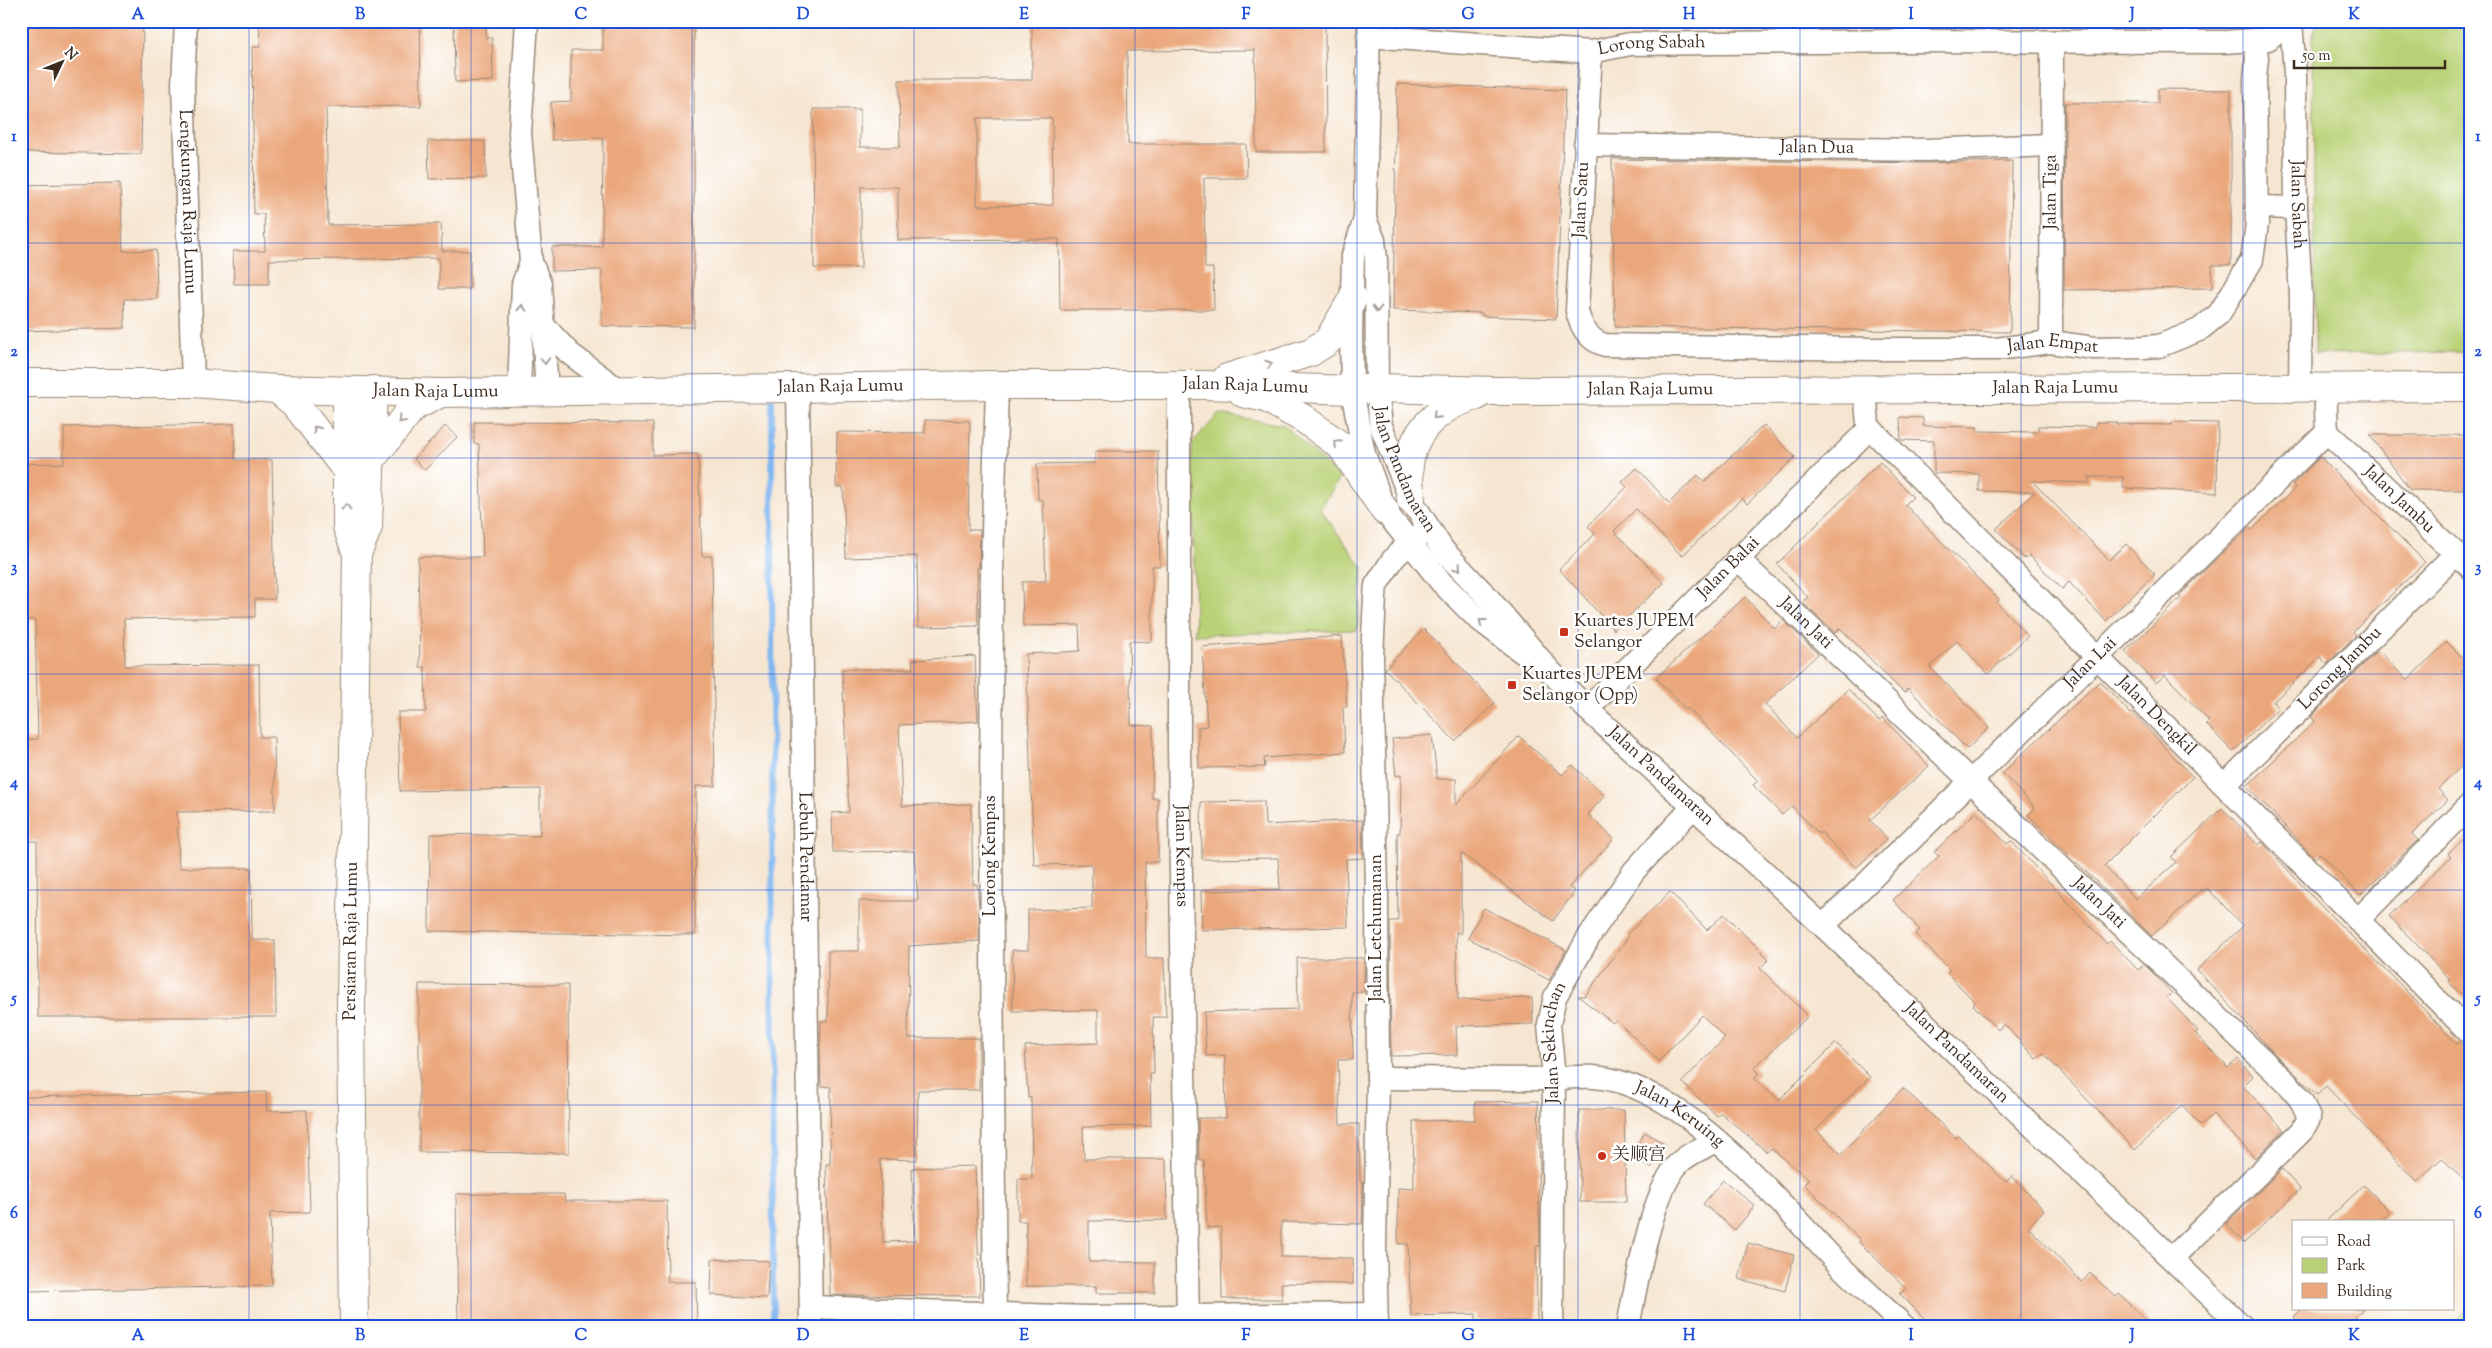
<svg xmlns="http://www.w3.org/2000/svg" width="2492" height="1348" font-family="'Sorts Mill Goudy','Noto Serif SC',serif">
<style>
.green{fill:#b9d176;stroke:#7a7e4a}
.lines{fill:none;stroke-linecap:round;stroke-linejoin:round}
.stream{stroke:#80b7f0;stroke-width:6}
.building{fill:#eba77c;fill-rule:evenodd}
.minor-casing{stroke:#988878;stroke-width:25}
.tertiary-casing{stroke:#988878;stroke-width:30}
.minor{stroke:#fff;stroke-width:22}
.tertiary{stroke:#fff;stroke-width:28}
.oneway{stroke:#a79f9a}
.grid{fill:none;stroke:#1d4ed8;stroke-width:1;stroke-opacity:0.55}
.poi-dot{fill:#c8321e;stroke:#fff;stroke-width:2}
.labels{text-anchor:middle;dominant-baseline:central;stroke-width:5;stroke-linejoin:round;paint-order:stroke}
.street-label{font-size:18px;fill:#3b2a1e;stroke:#fff}
.poi-label{font-size:18px;fill:#3b2a1e;stroke:#fff;text-anchor:start}
.neatline{fill:none;stroke:#1d4ed8;stroke-width:2}
.grid-label{font-size:16px;text-anchor:middle;font-weight:bold;fill:#1d4ed8}
</style>
<rect width="100%" height="100%" fill="#fff"/>
<filter id="ink" filterUnits="userSpaceOnUse"><feTurbulence type="fractalNoise" baseFrequency=".02" numOctaves="2"/><feDisplacementMap in="SourceGraphic" scale="10" xChannelSelector="R" yChannelSelector="G"/><feConvolveMatrix kernelMatrix="1 2 1 2 8 2 1 2 1" color-interpolation-filters="sRGB"/></filter>
<filter id="wash" filterUnits="userSpaceOnUse"><feTurbulence type="fractalNoise" baseFrequency=".0096" numOctaves="4" result="noise"/><feDisplacementMap in="SourceGraphic" scale="20" xChannelSelector="R" yChannelSelector="G"/><feGaussianBlur stdDeviation="1.12" result="paint"/><feColorMatrix in="noise" values="0 0 0 0 0 0 0 0 0 0 0 0 0 0 0 0 0 1.4 0 .05"/><feComposite in="paint" operator="in"/></filter>
<g filter="url(#wash)">
<rect width="100%" height="100%" fill="#f6e6d1"/>
<path class="green" d="M2316 21H2471V352L2315 354 2313 33Z
M1219 414 1284 425 1340 478 1320 509 1363 568 1357 630 1195 635 1192 443Z
M2471 1306V1327H2451Z"/>
<g class="lines">
<path class="stream" d="M772 401 773 1327"/>
</g>
<g id="blocks">
<path class="building" d="M21 21H143L141 154 21 152Z
M259 21H420L421 106 326 107 328 225 441 224 442 251H470V289H439V258L269 260V284H234L233 251H265L264 214H254L252 47H260Z
M454 21H486V38H492L493 81 455 82Z
M1032 21 1325 23 1326 152H1256L1255 50 1127 51 1128 144H1246L1247 178H1204L1205 268H1213L1214 310H1060L1059 239 898 240V187H861V268H814L813 109H860V147H900L899 80H1032ZM977 118H1052L1053 205 977 206Z
M603 26H694V327L602 326V270L552 271V247H602L603 138 552 140 551 102 571 101V50H603Z
M1397 84 1565 90 1556 319 1482 316V313L1393 310Z
M2158 89 2231 90V265H2212V288L2064 290 2065 103H2158Z
M428 141H485L486 178 429 179Z
M1612 159 1926 163 2012 161 2010 332 1615 327Z
M120 183 123 251 156 250 157 299H124L125 328 21 331V185Z
M1900 417 1923 418V426L1977 427V431L2038 432V426L2096 427V422H2116V424L2172 425V422L2218 423 2217 493 2123 488V477H2089V483L2032 481 2109 560 2126 544 2155 574 2106 621 2069 582 2062 589 2029 555 2025 559 1996 529 2035 492 1979 491V474L1934 473V441L1901 440Z
M925 420 970 421 968 530H980L979 568H977L978 626 918 627 917 556 846 558 843 487H836L837 432 925 433Z
M474 422 653 423V455L698 454 702 556H712L715 786H696L695 935 429 931 430 834 540 836V789L400 791 398 712H426L425 667H420L418 557H483L479 444H474Z
M234 424 235 460H272L275 599H255V617L124 619 125 666 259 665 260 737H274L275 811 177 812 179 868H251L252 940H275L276 1017H38L37 841H29V814H21V740L38 739 35 620H25L22 464 64 463V427Z
M1764 425 1795 457 1747 504 1742 498 1682 556 1636 509 1614 531 1664 583 1614 630 1559 569 1595 534 1588 526 1627 487 1622 482 1637 468 1669 503 1698 475 1704 482Z
M445 426 457 437 425 470 414 459Z
M2370 435H2471V490H2410Z
M1095 451H1158L1160 566H1152V642L1129 641 1131 725 1153 726 1152 798H1158V862H1145L1146 958H1164L1166 1017H1153L1154 1074H1150L1151 1126 1083 1127 1084 1159H1166L1167 1220 1089 1221V1262H1155V1293H1096V1286H1026V1221H1018V1179H1032L1031 1097 1028 1098 1025 1046 1098 1043V1010L1013 1011 1012 950H1028V910L1092 908V864L1034 865 1026 654 1080 651 1079 625 1023 626 1022 582 1046 581 1043 500H1038L1037 464 1095 463Z
M2320 457 2425 562 2353 632 2356 635 2327 664 2320 657 2273 702 2278 708 2233 752 2206 724 2209 721 2165 675 2156 683 2125 651 2181 598 2179 596 2208 567 2250 527 2252 530 2295 488 2292 485Z
M1880 462 1913 497 1905 505 1999 600 1997 603 2028 636 1988 674 1957 641 1930 667 1989 728 1967 749 1908 688 1904 693 1840 628 1835 633 1802 602 1808 597 1777 564Z
M1745 597 1775 629 1783 620 1818 654 1765 704 1797 738 1848 689 1879 721 1883 718 1929 766 1870 820 1887 839 1856 868 1821 832 1819 834 1792 806 1782 815 1753 785 1758 781 1688 708 1686 710 1656 678Z
M1424 629 1495 703 1455 741 1385 669Z
M1342 636 1347 707H1343L1345 752 1264 758 1265 767 1199 768 1198 727 1207 726 1202 647Z
M2447 642 2468 663 2461 671 2471 681V757L2438 789 2448 800 2412 834 2418 840 2360 895 2320 853 2315 858 2247 786 2315 721 2311 717 2374 654 2379 651 2407 680Z
M975 656 978 721 899 725 902 806 971 804 973 884H977L979 906V941L909 946 908 1038H979V1090H918L917 1160 880 1159 883 1242 915 1241 912 1168 975 1166 980 1296 830 1295 826 1164H830L831 1087 821 1086 820 1052 821 1021H828V951H859V901H918L914 851 833 852 832 813 849 812 842 669H913L912 660Z
M2100 681 2131 714 2133 713 2193 777 2104 866 2136 899 2176 862 2171 857 2222 808 2258 845 2262 842 2324 909 2390 974 2457 1044 2459 1042 2471 1054V1188L2442 1158 2417 1182 2326 1086 2317 1095 2274 1053 2197 970 2243 926 2207 888 2204 891 2202 889 2152 936 2028 815 2035 808 2002 773Z
M1432 735 1437 779H1456V805L1519 736 1562 775 1572 765 1605 796 1588 814 1614 839 1569 887 1575 891 1553 921 1461 853V934L1456 932 1458 1000 1532 998 1533 1024 1456 1026 1457 1055 1391 1056 1390 921H1398L1397 833H1400L1401 775 1396 776 1392 739Z
M1264 801 1265 825 1362 820 1363 858 1346 859 1348 927 1202 930 1201 891 1280 889 1278 858 1202 859 1201 802Z
M1976 812 2007 844 2011 841 2107 944 2110 941 2138 970 2144 965 2147 967 2172 993 2167 998 2198 1031 2195 1033 2228 1068 2238 1059 2253 1076 2243 1086 2284 1130 2255 1158 2213 1114 2201 1126 2182 1105 2135 1150 2043 1053 2036 1059 2004 1024 1998 1030 1973 1005 1975 1002 1947 973 1950 970 1915 934 1920 930 1893 900 1939 856 1934 852Z
M2471 832V1005L2449 982 2451 980 2389 916 2451 857 2448 854Z
M1670 892 1707 930 1724 914 1769 959 1760 968 1808 1016 1754 1068 1759 1073 1754 1078 1779 1100 1836 1043 1870 1077 1816 1130 1841 1154 1903 1088 1956 1138 1959 1136 2006 1182 2012 1176 2044 1210 2028 1227 2082 1282 2090 1273 2116 1297 2119 1294 2153 1327H1933L1900 1294 1906 1288 1859 1242 1860 1240 1804 1184 1809 1179 1771 1148 1767 1152 1721 1113 1717 1116 1682 1082 1725 1038 1702 1015 1659 1061 1616 1020 1613 1023 1578 996H1585L1629 936 1627 934Z
M1484 908 1566 950 1549 980 1468 938Z
M1297 958H1364V992H1352L1353 1060H1338L1340 1124H1359L1360 1182H1363L1362 1224 1281 1222V1257L1353 1258V1284L1281 1283 1282 1299H1222L1221 1227 1207 1228 1204 1160H1199L1198 1118H1226L1225 1055 1206 1056 1204 1012 1298 1009Z
M419 984 568 985 569 1153 419 1152Z
M266 1092 267 1111 307 1110 310 1212 270 1213 272 1286 27 1291 22 1097Z
M1538 1101 1540 1173H1538L1540 1246H1536L1537 1321H1476V1314L1411 1316 1408 1244H1398V1188L1414 1189 1413 1121 1475 1120V1102Z
M1579 1110H1624L1626 1202H1580Z
M1645 1132 1666 1145 1651 1168 1630 1156Z
M2282 1169 2300 1189 2244 1243 2226 1224Z
M1723 1180 1755 1206 1735 1230 1703 1204Z
M2364 1185 2390 1212 2379 1222H2325Z
M456 1194H564L565 1201H667L668 1282H696L697 1327H458Z
M1748 1243 1794 1255 1785 1291 1739 1279Z
M712 1259 769 1261 767 1298 711 1295Z
M2302 1309H2364L2345 1327H2305L2294 1317Z"/>
</g>
</g>
<g filter="url(#ink)">
<use href="#blocks" fill-opacity="0" stroke="#988878" stroke-width="1"/>
<g class="lines">
<g class="minor-casing">
<g id="minor">
<path id="s1" d="M186 21 183 85 193 383"/>
<path d="M527 21 520 133 531 262 540 284 547 392"/>
<path id="s2" d="M1369 21 1365 219 1374 240 1376 260 1377 388 1381 426 1411 500 1443 550 1490 600 1550 671 1587 709 1823 926 2243 1327"/>
<path id="s3" d="M2291 21 2295 73 2296 208 2301 296 2300 387"/>
<path id="s4" d="M1368 36 1591 52 1630 44 1904 41 2224 42 2268 39 2290 21"/>
<path id="s5" d="M1591 52 1577 311C1581 327 1588 340 1605 345L1872 349H1996L2051 342 2094 348 2144 347 2159 346 2199 330 2219 314 2252 260 2257 224 2255 79 2257 58 2255 40"/>
<path id="s6" d="M1585 145 1926 150 2051 145"/>
<path d="M2257 207 2296 208"/>
<path d="M1365 219 1353 255 1351 335 1352 390 1364 454 1385 511 1441 582 1476 617 1522 652"/>
<path d="M543 325 569 353 620 391"/>
<path id="s7" d="M2051 342 2052 43"/>
<path id="s8" d="M1179 385V747L1188 1327"/>
<path id="s9" d="M798 388 811 1327"/>
<path id="s10" d="M1865 389 1868 425 1870 428 2471 1034"/>
<path d="M519 391 523 284 531 262"/>
<path id="s11" d="M2327 432 2471 568"/>
<path id="s12" d="M1737 558 2291 1087 2302 1102 2309 1118 2302 1131 2172 1258"/>
<path id="s13" d="M1587 709 1870 428"/>
<path id="s14" d="M2225 785 2456 553"/>
<path d="M2358 920 2471 804"/>
<path id="s15" d="M1823 926 2327 432 2325 387"/>
<path id="s16" d="M1378 1078C1432 1078 1487 1079 1541 1079 1558 1079 1577 1076 1594 1077 1686 1084 1780 1205 1841 1267 1862 1288 1884 1307 1905 1327"/>
<path d="M811 1307 1086 1317 1376 1314"/>
<path d="M995 1327 991 822 992 569 997 385"/>
<path d="M1377 1327 1375 1248 1378 1078 1377 890 1372 657 1375 597 1376 585 1394 558 1410 542 1428 529"/>
<path id="s17" d="M1552 1327 1554 1079 1549 1024 1555 997 1590 935 1634 871 1694 806"/>
<path d="M1628 1327C1636 1287 1651 1190 1680 1162 1691 1152 1705 1147 1717 1141"/>
</g>
</g>
<g class="tertiary-casing">
<g id="tertiary">
<path d="M1227 378 1311 352 1328 341 1353 298"/>
<path id="s18" d="M21 383H193L277 389 441 393 997 385H1206L1352 390 1377 388 1496 391 2471 387"/>
<path d="M277 389 295 404 345 468"/>
<path d="M347 391V527L357 554"/>
<path d="M1243 393 1266 398 1304 419 1341 446 1385 511"/>
<path d="M369 462 413 407 441 393"/>
<path d="M1411 500C1410 489 1408 476 1409 465 1413 428 1443 404 1477 396"/>
<path id="s19" d="M354 1327 351 1008 355 675 357 554 368 527 373 390"/>
</g>
</g>
<use href="#minor" class="minor"/>
<use href="#tertiary" class="tertiary"/>
</g>
<defs><path id="oneway-chevron" d="M-2-3.5L2.5 0L-2 3.5" fill="none" stroke-width="1.6" stroke-linecap="round" stroke-linejoin="round" transform="scale(1.25)"/></defs>
<g class="oneway">
<use href="#oneway-chevron" transform="translate(522 308) rotate(-88)"/>
<use href="#oneway-chevron" transform="translate(1377 309) rotate(90)"/>
<use href="#oneway-chevron" transform="translate(545 361) rotate(86)"/>
<use href="#oneway-chevron" transform="translate(1269 364) rotate(-18)"/>
<use href="#oneway-chevron" transform="translate(1436 416) rotate(135)"/>
<use href="#oneway-chevron" transform="translate(401 420) rotate(131)"/>
<use href="#oneway-chevron" transform="translate(316 429) rotate(-129)"/>
<use href="#oneway-chevron" transform="translate(1337 443) rotate(-138)"/>
<use href="#oneway-chevron" transform="translate(346 507) rotate(-91)"/>
<use href="#oneway-chevron" transform="translate(1458 568) rotate(48)"/>
<use href="#oneway-chevron" transform="translate(1482 622) rotate(-142)"/>
</g>
</g>
<path class="grid" d="M249 21V1327M471 21V1327M692 21V1327M914 21V1327M1135 21V1327M1357 21V1327M1578 21V1327M1800 21V1327M2021 21V1327M2243 21V1327M21 243H2471M21 458H2471M21 674H2471M21 890H2471M21 1105H2471"/>
<g class="poi-dot">
<rect x="1559" y="627" width="10" height="10" rx="2.5"/>
<rect x="1507" y="680" width="10" height="10" rx="2.5"/>
<circle cx="1602" cy="1156" r="5"/>
</g>
<g class="labels">
<g class="street-label">
<text stroke="none"><textPath href="#s4" startOffset="285">Lorong Sabah</textPath></text>
<text stroke="none"><textPath href="#s6" startOffset="232">Jalan Dua</textPath></text>
<text stroke="none"><textPath href="#s7" startOffset="150">Jalan Tiga</textPath></text>
<text transform="translate(1582 200) rotate(-87)">Jalan Satu</text>
<text stroke="none"><textPath href="#s1" startOffset="181">Lengkungan Raja Lumu</textPath></text>
<text stroke="none"><textPath href="#s3" startOffset="184">Jalan Sabah</textPath></text>
<text stroke="none"><textPath href="#s5" startOffset="754">Jalan Empat</textPath></text>
<text stroke="none"><textPath href="#s18" startOffset="820">Jalan Raja Lumu</textPath></text>
<text stroke="none"><textPath href="#s18" startOffset="1225">Jalan Raja Lumu</textPath></text>
<text stroke="none"><textPath href="#s18" startOffset="2035">Jalan Raja Lumu</textPath></text>
<text stroke="none"><textPath href="#s18" startOffset="1630">Jalan Raja Lumu</textPath></text>
<text stroke="none"><textPath href="#s18" startOffset="415">Jalan Raja Lumu</textPath></text>
<text stroke="none"><textPath href="#s2" startOffset="456">Jalan Pandamaran</textPath></text>
<text stroke="none"><textPath href="#s11" startOffset="99">Jalan Jambu</textPath></text>
<text stroke="none"><textPath href="#s13" startOffset="200">Jalan Balai</textPath></text>
<text stroke="none"><textPath href="#s12" startOffset="95">Jalan Jati</textPath></text>
<text stroke="none"><textPath href="#s15" startOffset="375">Jalan Lai</textPath></text>
<text stroke="none"><textPath href="#s14" startOffset="164">Lorong Jambu</textPath></text>
<text stroke="none"><textPath href="#s10" startOffset="446">Jalan Dengkil</textPath></text>
<text stroke="none"><textPath href="#s2" startOffset="861">Jalan Pandamaran</textPath></text>
<text transform="translate(991 856) rotate(-90)">Lorong Kempas</text>
<text stroke="none"><textPath href="#s8" startOffset="471">Jalan Kempas</textPath></text>
<text stroke="none"><textPath href="#s9" startOffset="469">Lebuh Pendamar</textPath></text>
<text stroke="none"><textPath href="#s12" startOffset="500">Jalan Jati</textPath></text>
<text transform="translate(1377 928) rotate(-90)">Jalan Letchumanan</text>
<text stroke="none"><textPath href="#s19" startOffset="386">Persiaran Raja Lumu</textPath></text>
<text stroke="none"><textPath href="#s17" startOffset="285">Jalan Sekinchan</textPath></text>
<text stroke="none"><textPath href="#s2" startOffset="1266">Jalan Pandamaran</textPath></text>
<text stroke="none"><textPath href="#s16" startOffset="311">Jalan Keruing</textPath></text>
</g>
<g class="poi-label">
<text x="1574" y="622">Kuartes JUPEM<tspan x="1574" dy="21">Selangor</tspan></text>
<text x="1522" y="675">Kuartes JUPEM<tspan x="1522" dy="21">Selangor (Opp)</tspan></text>
<text x="1612" y="1156">关顺宫</text>
</g>
</g>
<rect width="2492" height="1348" fill="none" stroke="#fff" stroke-width="55"/>
<rect x="2292" y="1220" width="162" height="90" fill="#ffffff" stroke="#b1aaa5"/>
<rect x="2302" y="1237" width="25" height="8" fill="#ffffff" stroke="#b1aaa5"/>
<text x="2337" y="1246" font-size="15" fill="#3b2a1e">Road</text>
<rect x="2302" y="1258" width="25" height="15" fill="#b9d176" stroke="#b1aaa5"/>
<text x="2337" y="1270" font-size="15" fill="#3b2a1e">Park</text>
<rect x="2302" y="1283" width="25" height="15" fill="#eba77c" stroke="#b1aaa5"/>
<text x="2337" y="1296" font-size="15" fill="#3b2a1e">Building</text>
<g transform="translate(62 62) rotate(47)" stroke="#ffffff" stroke-width="4" paint-order="stroke">
<path d="M0-4L9 19L0 12L-9 19Z" fill="#3b2a1e"/>
<text y="-8" font-size="14" font-weight="bold" text-anchor="middle" fill="#3b2a1e">N</text>
</g>
<path d="M2294 60v8h151v-8" fill="none" stroke="#3b2a1e" stroke-width="2.5"/>
<text x="2302" y="60" font-size="15" fill="#3b2a1e" stroke="#ffffff" stroke-width="4" paint-order="stroke">50 m</text>
<rect x="28" y="28" width="2436" height="1292" class="neatline"/>
<g class="grid-label">
<text x="138" y="19">A</text>
<text x="360" y="19">B</text>
<text x="581" y="19">C</text>
<text x="803" y="19">D</text>
<text x="1024" y="19">E</text>
<text x="1246" y="19">F</text>
<text x="1468" y="19">G</text>
<text x="1689" y="19">H</text>
<text x="1911" y="19">I</text>
<text x="2132" y="19">J</text>
<text x="2354" y="19">K</text>
<text x="14" y="141">1</text>
<text x="2478" y="141">1</text>
<text x="14" y="356">2</text>
<text x="2478" y="356">2</text>
<text x="14" y="572">3</text>
<text x="2478" y="572">3</text>
<text x="14" y="787">4</text>
<text x="2478" y="787">4</text>
<text x="14" y="1003">5</text>
<text x="2478" y="1003">5</text>
<text x="14" y="1218">6</text>
<text x="2478" y="1218">6</text>
<text x="138" y="1340">A</text>
<text x="360" y="1340">B</text>
<text x="581" y="1340">C</text>
<text x="803" y="1340">D</text>
<text x="1024" y="1340">E</text>
<text x="1246" y="1340">F</text>
<text x="1468" y="1340">G</text>
<text x="1689" y="1340">H</text>
<text x="1911" y="1340">I</text>
<text x="2132" y="1340">J</text>
<text x="2354" y="1340">K</text>
</g>
</svg>
